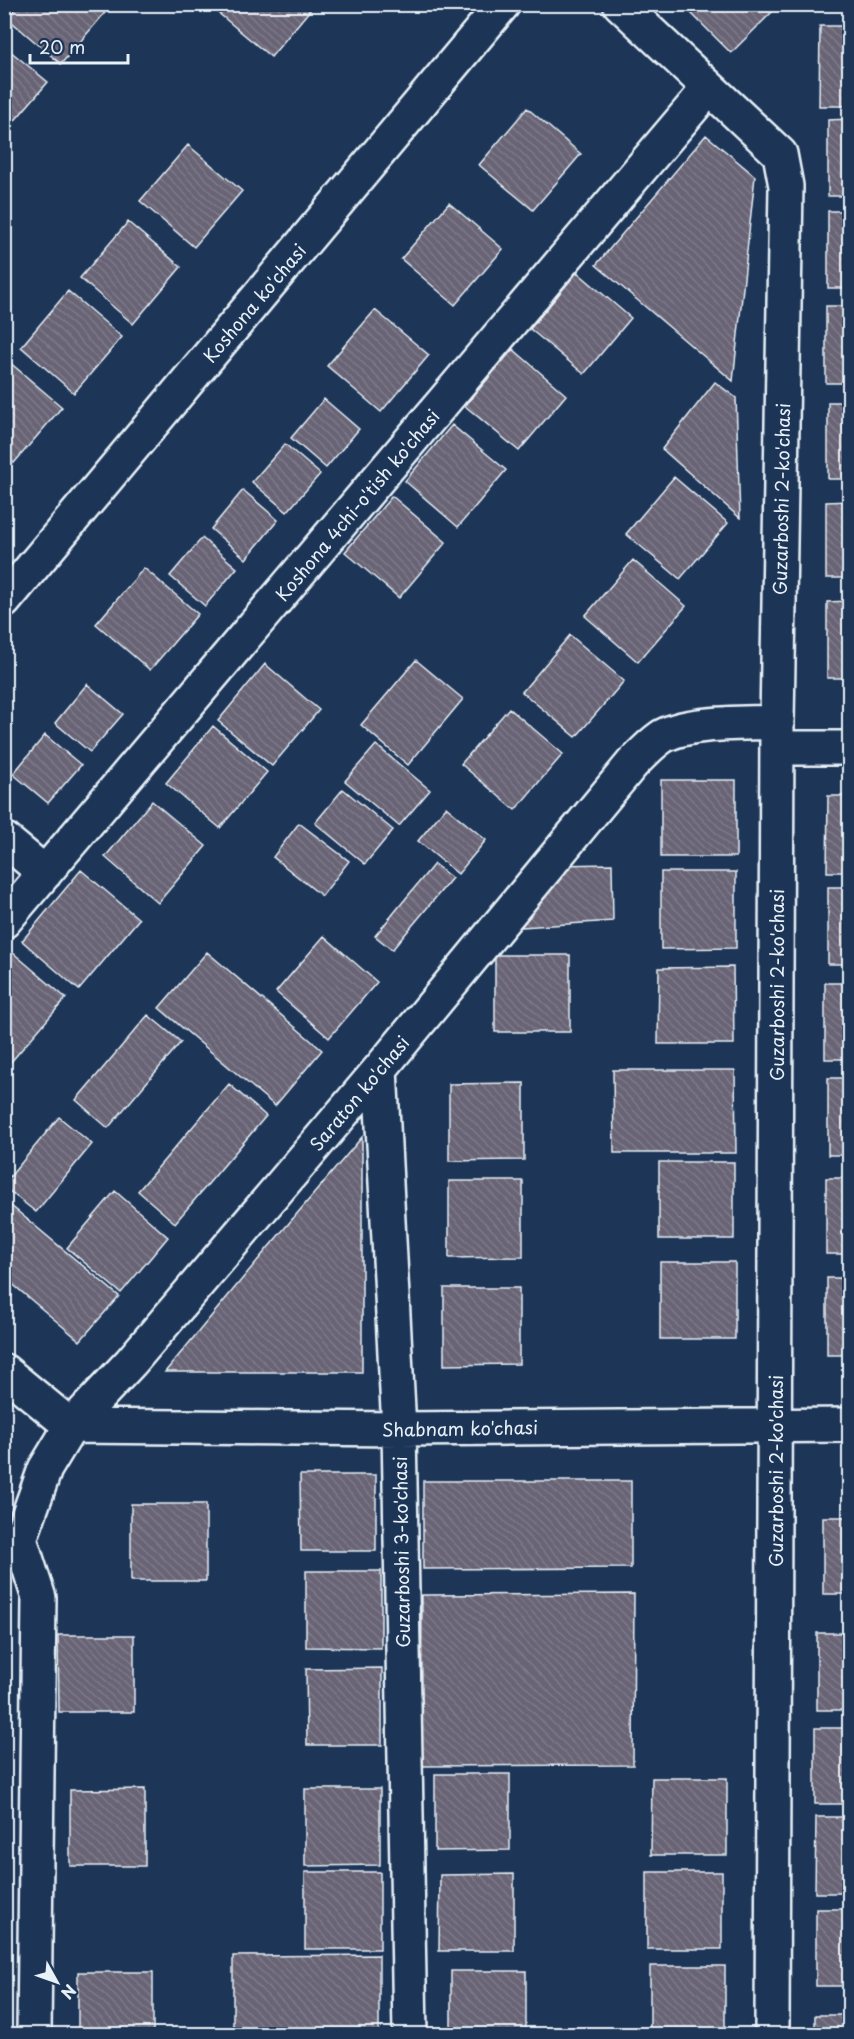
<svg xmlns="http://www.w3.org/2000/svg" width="854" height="2039" font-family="'Playpen Sans',sans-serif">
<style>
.building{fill:url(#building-back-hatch);stroke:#e8f1f8;stroke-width:1.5}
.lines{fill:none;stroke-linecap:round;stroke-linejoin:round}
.minor-casing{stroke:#e8f1f8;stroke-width:38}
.minor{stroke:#1d3557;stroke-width:33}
.labels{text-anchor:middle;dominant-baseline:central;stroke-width:6;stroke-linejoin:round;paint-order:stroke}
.street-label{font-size:18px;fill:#e8f1f8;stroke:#1d3557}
</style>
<defs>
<pattern id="building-back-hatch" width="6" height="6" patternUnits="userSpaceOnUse" patternTransform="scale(1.5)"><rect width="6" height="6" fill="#686374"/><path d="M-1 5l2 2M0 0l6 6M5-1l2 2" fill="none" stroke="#7e7a89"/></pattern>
</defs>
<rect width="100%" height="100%" fill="#1d3557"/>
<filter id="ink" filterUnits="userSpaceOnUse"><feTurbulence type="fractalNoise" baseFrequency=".0167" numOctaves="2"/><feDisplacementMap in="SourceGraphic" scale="12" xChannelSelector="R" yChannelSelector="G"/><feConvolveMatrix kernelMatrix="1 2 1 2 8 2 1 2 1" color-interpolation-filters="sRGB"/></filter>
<g filter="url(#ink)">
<path class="building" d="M19 4H105L109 8 61 64 7 18Z
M223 4H315L271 57 217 12Z
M693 4H768L774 10 731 53 688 10Z
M820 26H849L848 106H819Z
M4 46 48 82 4 133Z
M527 108 581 154 533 210 479 165Z
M850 119V196H828V120Z
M706 135 755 176 733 381 596 265Z
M188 145 242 191 194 247 140 201Z
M449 203 503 249 455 305 401 259Z
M828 211H850V288H828Z
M128 222 181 267 133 324 80 278Z
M577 272 631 318 584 374 530 329Z
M68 291 122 337 74 393 21 347Z
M826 306H850V383H826Z
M375 310 429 355 381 412 327 366Z
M513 349 566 395 519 451 465 406Z
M8 361 62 407 14 463 4 455V365Z
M715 382 736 398 740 518 662 449Z
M324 399 359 429 326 468 291 438Z
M828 402H850V479H828Z
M452 425 506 470 458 527 405 481Z
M285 444 320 474 287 512 252 482Z
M674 477 728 523 680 579 626 534Z
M243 490 278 520 246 559 211 529Z
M392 496 446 542 399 598 345 552Z
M850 501V578H826V502Z
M202 538 237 568 205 606 170 576Z
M633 560 686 606 638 662 585 616Z
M144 568 198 614 150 670 96 624Z
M850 601V678H827V602Z
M570 635 624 681 576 737 522 692Z
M416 660 463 699 408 765 361 725Z
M265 664 319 710 272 766 218 721Z
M87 684 123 714 90 752 55 723Z
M509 708 563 754 515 810 461 764Z
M213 726 267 772 220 828 166 783Z
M45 735 81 765 48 803 13 774Z
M376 745 430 790 399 826 345 781Z
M661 780H736V857H661Z
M343 789 393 830 365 864 315 823Z
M828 796H850V872H827Z
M152 801 206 846 158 903 105 857Z
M446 807 486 840 458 874 418 841Z
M299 823 349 861 322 896 273 857Z
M434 864 452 878 392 950 375 936Z
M612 864 613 921 522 927 523 904 553 865Z
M81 870 139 919 79 990 22 941Z
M661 872H736V948L661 949Z
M828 887H850V964H828Z
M324 936 377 982 329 1038 276 992Z
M12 952 66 998 4 1070V961Z
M207 952 322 1050 275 1106 159 1008Z
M495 955H570V1032H495Z
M733 967 734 1044H658L659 968Z
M825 983H850V1059H825Z
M148 1015 181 1042 108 1128 76 1100Z
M613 1070H735L736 1153H614Z
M828 1078H850V1155H828Z
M524 1083V1160L449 1161V1084Z
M229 1084 266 1116 175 1223 138 1191Z
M59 1117 92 1144 36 1212 4 1187V1184Z
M362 1137V1372H165L267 1249Z
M659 1162H734V1239H659Z
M826 1178H850V1254H826Z
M449 1181H523V1257L449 1258Z
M115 1191 168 1237 121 1293 67 1248Z
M4 1200 119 1296 80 1341 4 1277Z
M660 1262H735V1339H660Z
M827 1278H850V1355H827Z
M444 1288H519V1364L444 1365Z
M300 1475H376V1551H301Z
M423 1481H631V1568L423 1569Z
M131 1504H206V1581H131Z
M823 1517H850V1594H823Z
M306 1571H381V1648L306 1647Z
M634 1594 633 1765 421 1766 422 1595Z
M817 1633H850V1710H817Z
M58 1635H134V1712H59Z
M382 1668V1745H307L306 1669Z
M815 1728H850V1804H815Z
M435 1774H510V1850L435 1851Z
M652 1778H727V1855H651Z
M145 1789V1866H70V1790Z
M305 1789H380V1865L305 1866Z
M816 1817H850V1893H815Z
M305 1872H380V1949H305Z
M647 1872H722V1949H647Z
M514 1874V1951H439L440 1875Z
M816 1909H850V1986H816Z
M379 1955V2034H233V1956Z
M650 1966H725V2034H650Z
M451 1971H526V2034H451Z
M78 1972H153V2034H78Z
M815 2015H850V2034H815Z"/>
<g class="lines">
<g class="minor-casing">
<path id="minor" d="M620 4 780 154 786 186 777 722 772 2034
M4 601 503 4
M777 748H850
M4 839 45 873
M4 921 709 88
M380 1069 399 1429 410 2034
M4 1371 71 1426 399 1429 850 1425
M20 1539 39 1598 34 2034
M4 1550 20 1539 45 1469 71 1426 131 1362 380 1069 632 764C641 755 650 745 660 738 684 721 747 724 777 722"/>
</g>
<use href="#minor" class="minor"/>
</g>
</g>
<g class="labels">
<g class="street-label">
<text transform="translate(254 303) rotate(-50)">Koshona ko'chasi</text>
<text transform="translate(781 499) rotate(-89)">Guzarboshi 2-ko'chasi</text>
<text transform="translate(357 505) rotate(-50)">Koshona 4chi-o'tish ko'chasi</text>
<text transform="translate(776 985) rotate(-90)">Guzarboshi 2-ko'chasi</text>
<text transform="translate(359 1093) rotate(-50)">Saraton ko'chasi</text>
<text transform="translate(460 1428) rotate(-1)">Shabnam ko'chasi</text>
<text transform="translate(775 1471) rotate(-90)">Guzarboshi 2-ko'chasi</text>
<text transform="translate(401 1552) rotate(-91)">Guzarboshi 3-ko'chasi</text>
</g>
</g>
<rect width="854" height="2039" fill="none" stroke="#1d3557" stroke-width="24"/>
<rect x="12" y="12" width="830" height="2015" fill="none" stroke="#e8f1f8" stroke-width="2" filter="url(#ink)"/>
<g transform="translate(57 1982) rotate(130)" stroke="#1d3557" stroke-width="4.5" paint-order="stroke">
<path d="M0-4.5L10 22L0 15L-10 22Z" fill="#e8f1f8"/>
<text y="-9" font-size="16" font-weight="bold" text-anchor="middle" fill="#e8f1f8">N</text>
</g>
<path d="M30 54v9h98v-9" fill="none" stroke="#e8f1f8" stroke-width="3"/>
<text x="39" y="54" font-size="18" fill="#e8f1f8" stroke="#1d3557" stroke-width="4.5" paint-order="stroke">20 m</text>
</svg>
